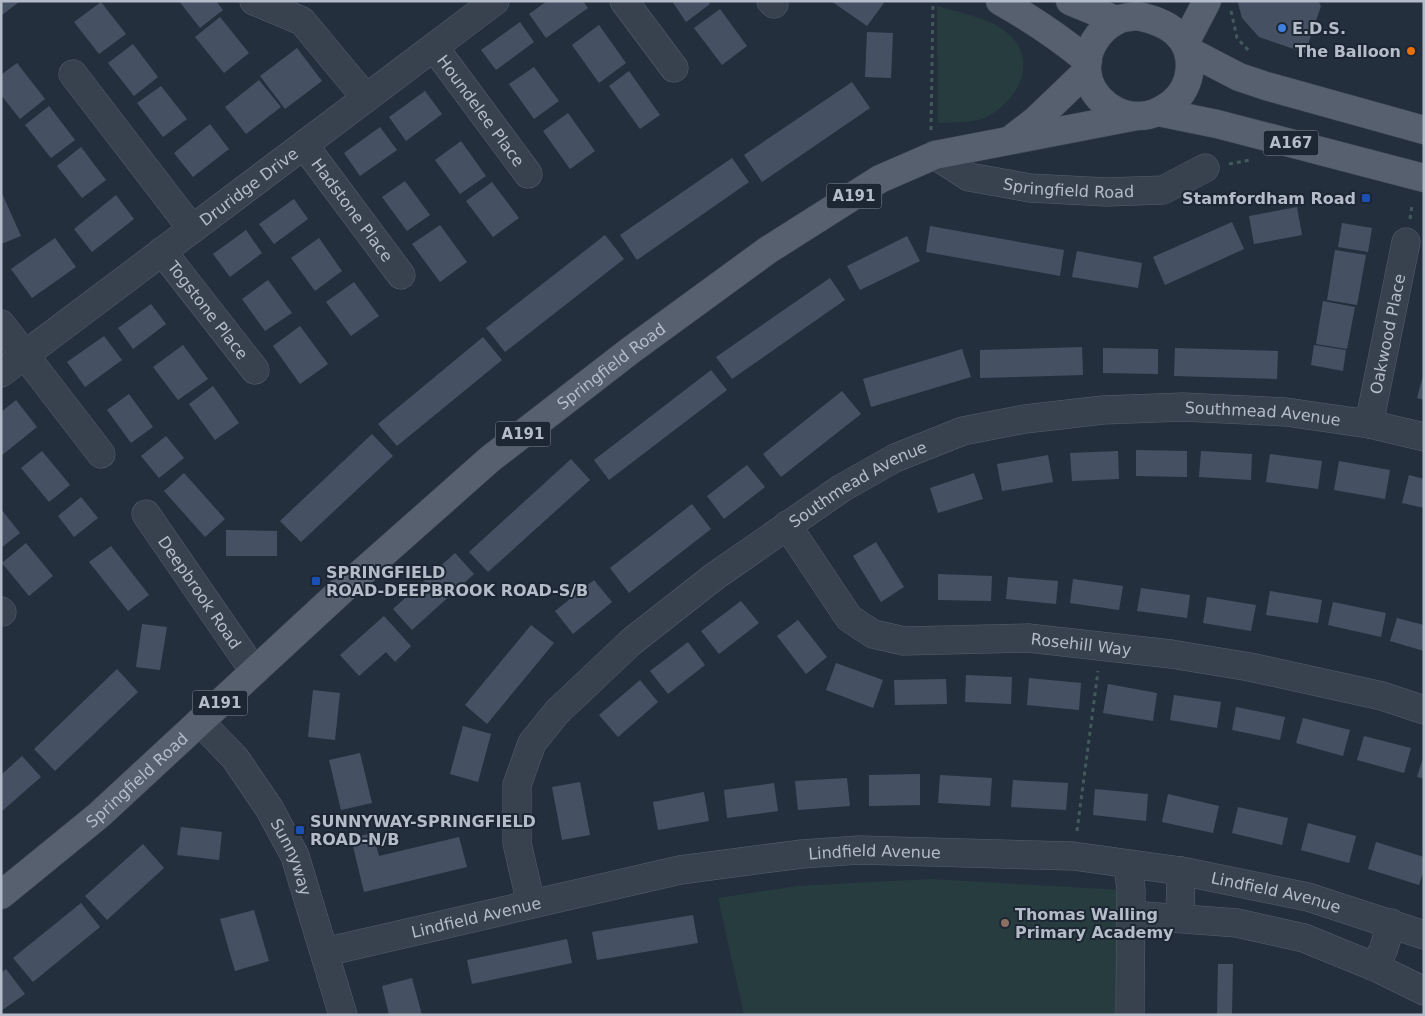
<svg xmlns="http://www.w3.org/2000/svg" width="1425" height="1016" font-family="'DejaVu Sans',sans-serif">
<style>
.green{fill:#263c3f}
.building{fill:#455162}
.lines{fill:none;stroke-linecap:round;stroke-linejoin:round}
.minor-casing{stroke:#565f6c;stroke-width:29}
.major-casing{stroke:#414a57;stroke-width:29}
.path{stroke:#44595c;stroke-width:3;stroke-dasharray:4 4;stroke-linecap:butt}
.minor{stroke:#38414e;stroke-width:28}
.major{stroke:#56606e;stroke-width:28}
.shop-dot{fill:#3f7fe0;stroke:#1d2633;stroke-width:2}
.food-dot{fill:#e8710a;stroke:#1d2633;stroke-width:2}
.transit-dot{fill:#1a4fb4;stroke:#1d2633;stroke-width:2}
.education-dot{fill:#8d6e63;stroke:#1d2633;stroke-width:2}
.labels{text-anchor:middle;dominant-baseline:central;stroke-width:4;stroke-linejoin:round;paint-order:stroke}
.shield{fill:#1d2633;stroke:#878f9c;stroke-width:1}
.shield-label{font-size:15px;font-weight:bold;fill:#b4bcc9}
.poi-label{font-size:16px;font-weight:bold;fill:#b4bcc9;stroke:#1d2633;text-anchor:start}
.street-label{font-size:16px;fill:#b4bcc9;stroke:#1d2633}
</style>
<rect width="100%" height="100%" fill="#242f3e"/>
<path class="green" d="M937 6C959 13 987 17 1005 31 1041 59 1019 102 984 118 973 123 950 122 938 123Z
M930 879 1124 890 1121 1015H744L718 898 797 886Z"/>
<path class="building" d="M1 1H20L1 16Z
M179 1H216L223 10 200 28Z
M547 1H583L588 8 546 38 529 14Z
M672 1H708L710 4 686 22Z
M831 1H882L884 3 867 26Z
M1239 1H1318L1321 6 1305 53 1259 37 1242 18 1238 3Z
M101 2 126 34 99 54 74 22Z
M720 9 747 46 722 65 694 28Z
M220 17 249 53 224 73 195 37Z
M520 22 534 42 496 70 481 50Z
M599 25 626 63 599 83 572 45Z
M867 32 893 33 891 78 865 77Z
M133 44 158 77 134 96 108 63Z
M297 48 322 81 285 109 260 76Z
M17 63 45 99 20 119 1 95V75Z
M534 67 559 101 534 119 509 84Z
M629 71 660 115 640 129 609 86Z
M259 80 281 107 246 134 225 107Z
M852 82 870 108 762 182 744 155Z
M161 86 187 119 163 137 137 103Z
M425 91 442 114 406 141 389 117Z
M49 106 75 140 51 158 25 125Z
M568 113 595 151 570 169 543 131Z
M210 124 229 149 193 177 174 153Z
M380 127 397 150 360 176 344 153Z
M461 141 486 176 460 194 435 160Z
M81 147 106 180 82 198 57 166Z
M732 158 749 182 637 260 620 235Z
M405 181 430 215 407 231 382 197Z
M492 182 519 218 493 237 466 201Z
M1 191 21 236 1 244Z
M116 195 134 219 92 252 74 229Z
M294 199 308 219 274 244 259 224Z
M1297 207 1302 235 1254 244 1249 216Z
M1232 222 1244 249 1165 285 1153 257Z
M1342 223 1372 228 1368 252 1338 247Z
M440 225 467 262 440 282 412 244Z
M930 226 1064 250 1060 276 926 252Z
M246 230 262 253 230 277 213 254Z
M605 235 624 259 505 352 486 328Z
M907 236 920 261 860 290 847 266Z
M55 238 76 267 32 298 11 269Z
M319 238 342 271 315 291 291 258Z
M1335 250 1366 255 1357 305 1327 300Z
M1077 251 1142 263 1138 288 1072 277Z
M830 278 845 300 732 379 716 357Z
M268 280 292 313 265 331 242 299Z
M354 282 379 316 351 336 326 302Z
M1323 301 1355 307 1347 349 1316 344Z
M151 304 166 324 133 349 118 328Z
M300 326 328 364 300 384 273 346Z
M104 336 122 360 85 387 67 362Z
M483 337 502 360 397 446 378 424Z
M183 345 208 379 178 400 153 367Z
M1314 345 1346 350 1343 371 1311 365Z
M1082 347 1083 375 980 378V350Z
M1103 348 1158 349V374L1103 373Z
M1175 348 1278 351 1277 379 1174 376Z
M962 349 971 377 871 407 863 379Z
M711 370 727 390 609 480 594 460Z
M1423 376H1424V400L1417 398Z
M213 386 239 423 215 440 189 404Z
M842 391 861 414 781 477 763 454Z
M129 394 153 427 131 443 107 410Z
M16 400 37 427 1 456V412Z
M372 434 393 456 301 542 280 521Z
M166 436 184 458 159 478 141 456Z
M1136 450 1187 451V477L1136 476Z
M42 451 70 485 49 502 21 468Z
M1118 451 1119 479 1072 481 1070 453Z
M1201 451 1252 454 1251 480 1199 477Z
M1270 454 1322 461 1318 489 1266 482Z
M1048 455 1053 482 1002 491 997 464Z
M571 459 590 480 488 572 469 552Z
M1339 461 1390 470 1385 499 1334 490Z
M747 465 765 487 724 519 707 496Z
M184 473 225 519 205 537 164 491Z
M974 473 983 499 938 513 930 488Z
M1409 475 1424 479V508L1402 503Z
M81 497 98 518 74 537 58 516Z
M692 504 711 529 629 593 610 568Z
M1 509 20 533 1 548Z
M226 530 277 531V556H226Z
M876 542 904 587 881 602 853 556Z
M26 543 53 576 29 596 2 563Z
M111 546 149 595 128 611 89 562Z
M455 553 474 574 412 630 393 609Z
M938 574 992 576 991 601 938 600Z
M1008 577 1058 581 1056 604 1006 599Z
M1073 579 1123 586 1119 610 1070 603Z
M594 580 612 602 573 634 555 611Z
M1141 588 1190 595 1187 618 1137 611Z
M1270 591 1322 600 1318 623 1266 615Z
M1207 597 1256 605 1251 631 1203 623Z
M741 601 759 623 719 654 701 631Z
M1333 602 1386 613 1381 637 1328 625Z
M384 616 411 646 395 662 386 652 359 676 340 655Z
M1397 618 1424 625V651L1390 641Z
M798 620 827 657 806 674 777 636Z
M142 624 167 627 160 670 136 667Z
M531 625 554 643 487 724 465 705Z
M688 642 705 665 668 694 650 671Z
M836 663 883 680 873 708 826 690Z
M117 669 138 692 55 771 34 749Z
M966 675 1012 677 1011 704 965 702Z
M1029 678 1081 683 1079 710 1027 705Z
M946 679 947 704 895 705 894 680Z
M640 680 658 702 618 737 599 715Z
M1108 684 1157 693 1153 721 1103 713Z
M313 690 340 693 335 740 308 737Z
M1174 695 1221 702 1217 728 1170 720Z
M1236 707 1285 717 1280 740 1232 730Z
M1303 718 1350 730 1343 756 1296 743Z
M463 726 491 734 478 782 450 774Z
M1364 736 1411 748 1404 773 1357 760Z
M360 753 372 803 341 810 329 760Z
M22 756 41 777 1 812V775Z
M1423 758H1424V779L1417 777Z
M920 774V805L869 806V775Z
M940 775 992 778 990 806 938 803Z
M847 778 850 806 798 810 795 781Z
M1013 780 1068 783 1066 810 1011 807Z
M580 782 590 835 562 840 552 787Z
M774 783 778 811 727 818 724 790Z
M1095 789 1148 794 1146 821 1093 815Z
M704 792 709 821 658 830 653 802Z
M1168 794 1219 806 1213 833 1162 822Z
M1238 807 1288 818 1282 845 1232 833Z
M1308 823 1356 836 1349 863 1301 850Z
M181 827 222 832 219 860 177 855Z
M373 833 379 856 459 837 467 867 364 892 351 838Z
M1376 842 1424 857V870L1419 885 1368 869Z
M143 844 164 868 107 920 85 896Z
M81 903 100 927 33 982 13 958Z
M254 910 269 961 235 971 220 919Z
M693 915 698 943 597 960 592 932Z
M567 939 572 963 472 984 467 960Z
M1218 964H1233L1232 1015H1217Z
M6 969 25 994 1 1011V973Z
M412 978 422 1015H389L382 986Z"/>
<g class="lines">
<g class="minor-casing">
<g id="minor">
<path d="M254 1 302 21 366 98"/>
<path d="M624 1 674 68"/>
<path d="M771 1 774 4"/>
<path id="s1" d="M434 47 528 174"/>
<path d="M73 74 192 229"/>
<path id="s2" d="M304 145 401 275"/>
<path id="s3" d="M935 155 969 177 1030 188 1106 192 1163 190 1205 168"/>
<path id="s4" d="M162 251 255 370"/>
<path d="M1 324 101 454"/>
<path id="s5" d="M1 373 495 1"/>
<path id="s6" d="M1369 424 1406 242"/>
<path id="s7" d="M146 514 254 671"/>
<path id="s8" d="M787 525 849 618 873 634 904 641 1028 638 1171 654 1250 667 1382 696 1424 710"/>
<path d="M1 611 2 612"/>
<path id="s9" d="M200 722 235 758 269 808 295 856 343 1015"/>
<path d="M1128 864 1131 890 1130 1015"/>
<path id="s10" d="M531 904 517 843V785L532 743 557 712 631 642 715 576 842 488 895 458 963 431 1025 419 1103 410 1183 407 1286 412 1369 424 1424 437"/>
<path d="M1131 915 1237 923 1304 938 1375 967 1424 991"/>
<path d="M1180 918 1181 871"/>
<path id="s11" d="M325 952 680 870 802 854 859 850 1073 856 1181 871 1308 897 1424 935"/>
<path d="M1375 967 1384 948 1391 923"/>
</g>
</g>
<g class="major-casing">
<g id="major">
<path d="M1000 1C1032 19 1060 38 1088 61"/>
<path d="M1070 1 1116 20"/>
<path d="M1138 16C1151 19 1166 23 1176 33 1197 52 1193 86 1172 103 1164 109 1157 113 1148 115 1120 121 1090 100 1087 71 1085 51 1098 30 1116 21 1122 17 1130 17 1138 16Z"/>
<path d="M1185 43 1207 1"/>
<path d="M1189 51 1239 77 1266 86 1424 130"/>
<path d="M1158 112 1217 124 1424 178"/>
<path d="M1014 137 1036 120 1087 71"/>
<path id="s12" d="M1 895 99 815 341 591 490 459 631 350 768 250 880 179 935 155 1137 116"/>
</g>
</g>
<path class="path" d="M1231 11 1237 38 1250 52
M931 130 933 1
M1229 164 1250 160
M1410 219 1412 205
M1077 831 1098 671"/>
<use href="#minor" class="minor"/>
<use href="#major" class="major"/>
</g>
<circle class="shop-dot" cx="1282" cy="28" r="5"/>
<circle class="food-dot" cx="1411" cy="51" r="5"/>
<g class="transit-dot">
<rect x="1361" y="193" width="10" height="10" rx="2.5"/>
<rect x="311" y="576" width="10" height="10" rx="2.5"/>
<rect x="295" y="825" width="10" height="10" rx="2.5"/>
</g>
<circle class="education-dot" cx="1005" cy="923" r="5"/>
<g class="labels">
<g class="shield">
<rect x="1263.5" y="130.5" width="55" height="25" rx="4"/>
<rect x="826.5" y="183.5" width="55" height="25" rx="4"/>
<rect x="495.5" y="421.5" width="55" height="25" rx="4"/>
<rect x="192.5" y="690.5" width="55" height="25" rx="4"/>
</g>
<g class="shield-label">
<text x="1291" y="143">A167</text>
<text x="854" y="196">A191</text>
<text x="523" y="434">A191</text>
<text x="220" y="703">A191</text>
</g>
<g class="poi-label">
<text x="1292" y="28">E.D.S.</text>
<text x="1401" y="51" text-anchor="end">The Balloon</text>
<text x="1356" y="198" text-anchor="end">Stamfordham Road</text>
<text x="326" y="572">SPRINGFIELD<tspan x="326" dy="18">ROAD-DEEPBROOK ROAD-S/B</tspan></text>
<text x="310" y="821">SUNNYWAY-SPRINGFIELD<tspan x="310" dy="18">ROAD-N/B</tspan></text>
<text x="1015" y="914">Thomas Walling<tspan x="1015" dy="18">Primary Academy</tspan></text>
</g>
<g class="street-label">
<text stroke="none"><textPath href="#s1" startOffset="79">Houndelee Place</textPath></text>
<text stroke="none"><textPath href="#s3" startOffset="141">Springfield Road</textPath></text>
<text stroke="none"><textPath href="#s5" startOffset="310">Druridge Drive</textPath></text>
<text stroke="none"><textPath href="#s2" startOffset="81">Hadstone Place</textPath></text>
<text stroke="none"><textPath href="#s4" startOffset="75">Togstone Place</textPath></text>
<text stroke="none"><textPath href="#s6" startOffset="92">Oakwood Place</textPath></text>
<text stroke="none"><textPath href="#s12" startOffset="808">Springfield Road</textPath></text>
<text stroke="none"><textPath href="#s10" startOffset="1004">Southmead Avenue</textPath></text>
<text stroke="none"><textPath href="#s10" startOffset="584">Southmead Avenue</textPath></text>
<text stroke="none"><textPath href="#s7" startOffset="95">Deepbrook Road</textPath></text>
<text stroke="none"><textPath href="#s8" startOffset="350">Rosehill Way</textPath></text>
<text stroke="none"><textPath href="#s12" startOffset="178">Springfield Road</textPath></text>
<text stroke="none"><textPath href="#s11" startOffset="560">Lindfield Avenue</textPath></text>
<text stroke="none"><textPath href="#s9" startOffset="165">Sunnyway</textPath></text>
<text stroke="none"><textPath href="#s11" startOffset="965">Lindfield Avenue</textPath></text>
<text stroke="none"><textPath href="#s11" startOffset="155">Lindfield Avenue</textPath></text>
</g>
</g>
<rect width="1425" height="1016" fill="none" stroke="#b4bcc9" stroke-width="5"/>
</svg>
